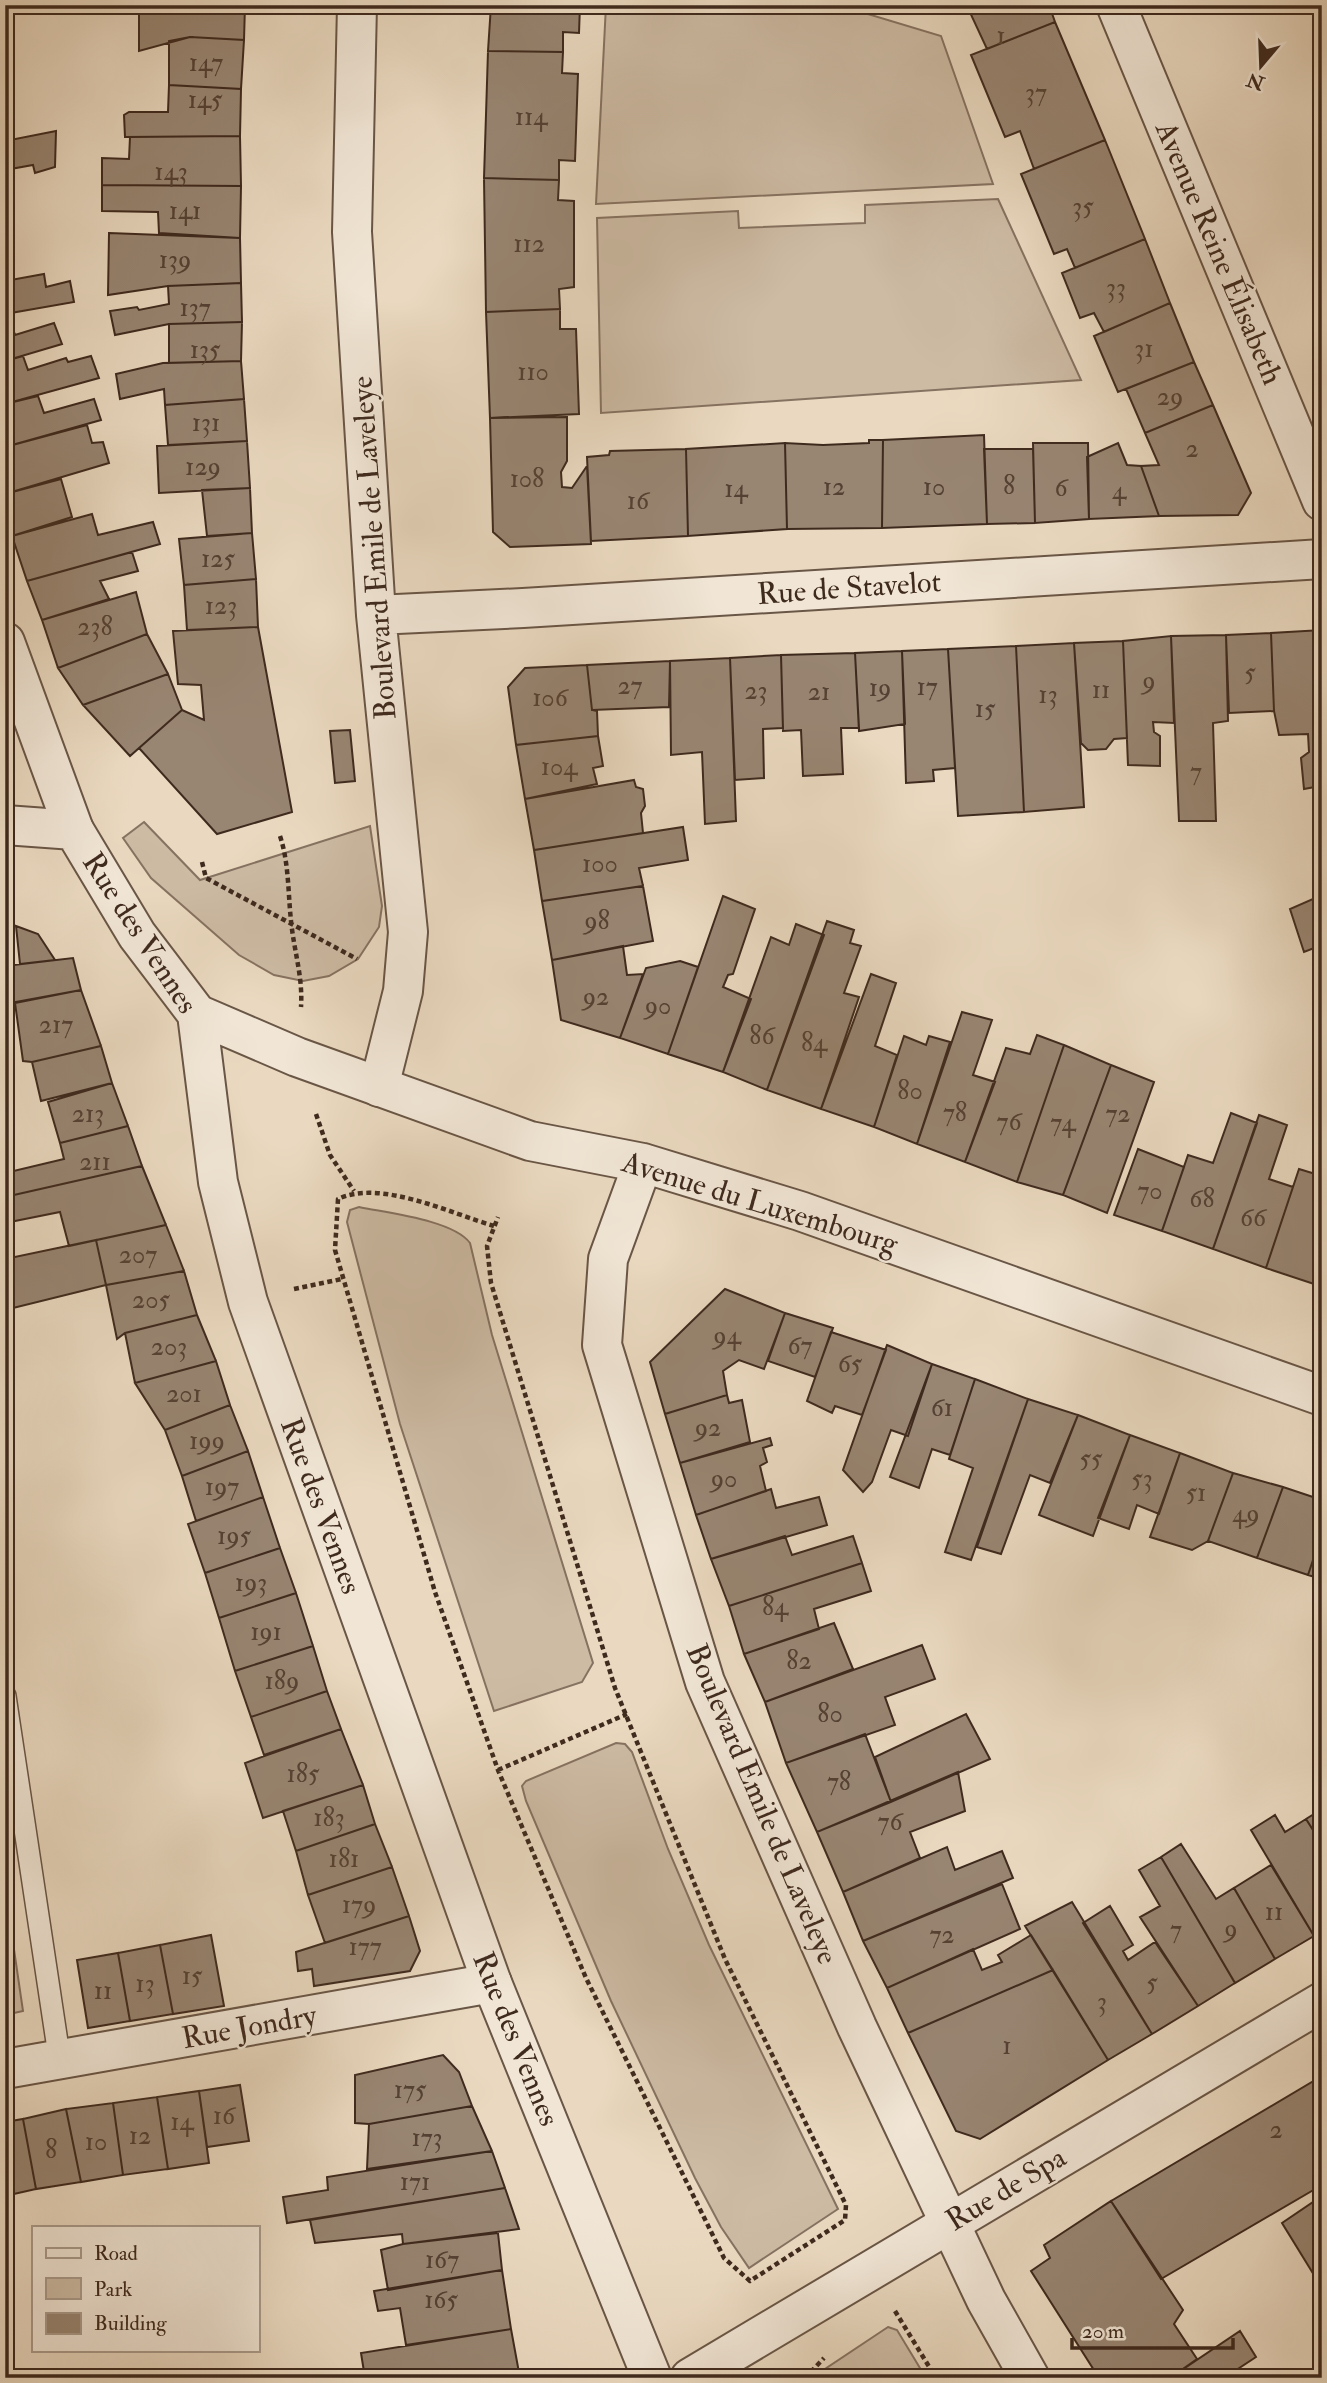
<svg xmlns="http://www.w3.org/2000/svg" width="1327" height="2383" font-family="'IM FELL Double Pica',serif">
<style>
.green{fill:#cdbba4;stroke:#867261;stroke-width:2}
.building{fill:#988572;stroke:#3f2a1e;stroke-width:2}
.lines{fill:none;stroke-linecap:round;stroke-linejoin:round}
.service-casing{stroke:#6a5646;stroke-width:24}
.minor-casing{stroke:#6a5646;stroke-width:42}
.tertiary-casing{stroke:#6a5646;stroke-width:42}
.path{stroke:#3f2a1e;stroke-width:4.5;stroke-dasharray:5 3.5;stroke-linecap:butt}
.service{stroke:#f1e6d6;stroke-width:21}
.minor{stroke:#f1e6d6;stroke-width:38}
.tertiary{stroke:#f1e6d6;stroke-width:38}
.labels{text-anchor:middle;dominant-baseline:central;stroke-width:5;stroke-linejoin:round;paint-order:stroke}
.number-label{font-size:26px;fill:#554133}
.street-label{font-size:30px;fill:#3f2a1e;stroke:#f1e6d6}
</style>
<rect width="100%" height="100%" fill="#ead9c0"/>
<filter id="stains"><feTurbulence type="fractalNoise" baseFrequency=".00286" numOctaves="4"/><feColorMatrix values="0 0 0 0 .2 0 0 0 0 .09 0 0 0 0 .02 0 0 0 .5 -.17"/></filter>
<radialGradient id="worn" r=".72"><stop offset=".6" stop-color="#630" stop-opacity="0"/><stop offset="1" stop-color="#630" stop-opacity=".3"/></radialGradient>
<path class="green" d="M606 5H838L941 36 993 184 596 204Z
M998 199 1081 380 601 413 597 218 738 211 739 228 865 223V205Z
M144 822 200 880 370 826 382 906 379 927 358 959 329 976 303 981 274 975 239 955 151 878 123 838Z
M359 1207C387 1213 453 1220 470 1243L492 1335 593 1663 582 1682 494 1711 400 1424 347 1222 350 1210Z
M616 1743 625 1744 632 1752 668 1849 709 1945 838 2209 749 2268 721 2227 695 2178 611 2001 526 1801 522 1786 526 1781Z
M5 1888 23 2011 5 2015Z
M888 2327 897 2330 926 2378H818L822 2371Z"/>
<path class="building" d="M139 5H245L244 40 190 37 139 51Z
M491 5H580L579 33 563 32V52L488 51Z
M956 5H1049L1055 22 987 49 968 8 964 10Z
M1055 22 1105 140 1034 169 1020 131 1005 137 971 55Z
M190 37 244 40 241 89 169 85V41Z
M488 51 563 52 562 73 578 74 575 161 559 160V180L484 178Z
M169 85 241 89 240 136 125 137 124 115 129 112H168Z
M56 131 55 167 35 173 33 165 5 170V141Z
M240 136 241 186 102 185V158L129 159 130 137Z
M1105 140 1145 239 1075 268 1067 249 1054 254 1021 174Z
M484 178 559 180 558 200 574 201V287L559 289 560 309 486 312Z
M102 185 241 186 240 238 159 233 158 212 102 211Z
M109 233 240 238 241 283 168 286 108 295Z
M1145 239 1170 303 1104 332 1094 313 1080 318 1062 273Z
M44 274 46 287 70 281 74 302 5 314V281Z
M241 283 242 322 169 324 115 335 110 311 137 307 139 310 169 304 168 286Z
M1170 303 1194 362 1118 392 1094 336Z
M560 309V329H576L579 414 490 418 486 312Z
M8 313 15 335 54 323 62 344 5 361V314Z
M242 322 241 361 169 363V324Z
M23 356 28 370 66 358 68 362 91 356 99 378 5 404V361Z
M241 361 244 399 165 405 164 389 120 399 116 374 163 363Z
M1194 362 1213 405 1145 433 1126 389Z
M38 396 44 413 94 399 101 420 5 447V404Z
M244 399 247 441 168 445 165 405Z
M1213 405 1251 493 1238 515 1159 516 1141 466 1159 465 1145 433Z
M567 417V461L561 472 562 487 572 488 587 466 591 544 510 547 493 532 490 418Z
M87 425 92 443 103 442 109 463 5 494V447Z
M984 435 987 524 882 528 883 440Z
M869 440H883L882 528 787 529 785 443 823 445 869 443Z
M247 441 250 488 159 493 157 446Z
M785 443 787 529 688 536 686 449Z
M1033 443H1088L1089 519 1035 523Z
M1118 443 1127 465 1141 466 1159 516 1089 519 1087 457Z
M686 449 688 536 591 541 587 457 609 455 610 451Z
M984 449H1033L1035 523 987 524Z
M61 479 72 517 12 536 5 519V494Z
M250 488 252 533 207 536 202 490Z
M92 514 98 535 153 522 160 544 27 581 12 536Z
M252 533 256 579 184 585 179 539Z
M132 552 138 571 100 581 109 599 42 620 27 581Z
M256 579 258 627 187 630 184 585Z
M136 592 147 634 58 668 42 620Z
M258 627 292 812 217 834 139 748 182 710 204 720 201 685 178 684 173 631Z
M1322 630V808H1320V786L1304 789 1301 758 1309 752 1308 734 1279 735 1274 711 1271 633Z
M1271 633 1274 711 1229 713 1226 635Z
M147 634 168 674 83 705 58 668Z
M1226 635 1228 721 1213 723 1216 821H1179L1171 636Z
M1171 636 1174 723 1153 722 1154 732 1160 736V766L1128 765 1123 641Z
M1123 641 1127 738 1114 739 1106 749 1088 750 1081 743 1074 643Z
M1074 643 1084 807 1024 812 1016 646Z
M1016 646 1024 812 958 816 948 649Z
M948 649 955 768 933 770 934 781 906 783 902 651Z
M902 651 905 724 859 731 855 653Z
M855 653 859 728H841L843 774 803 776 801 730 783 731 781 655Z
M781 655 783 728 763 729 764 778 735 780 730 658Z
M730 658 736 821 705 824 702 752 671 755 670 661Z
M670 661 669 707 592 710 587 665Z
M587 665 592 710 597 711 598 736 516 745 508 687 525 668Z
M168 674 182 710 130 756 83 705Z
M350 730 355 781 335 783 330 731Z
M598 736 603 766 593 768 597 784 525 799 516 745Z
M634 780 636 787 643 789 645 806 641 813 643 833 534 850 525 799Z
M683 827 688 860 639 868 643 886 542 901 534 850Z
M643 886 653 941 552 960 542 901Z
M1322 895V945L1304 952 1290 909Z
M723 896 755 909 733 974 728 975 723 987 751 999 723 1072 668 1054Z
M827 921 854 930 850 943 861 946 844 993 859 997 821 1109 767 1090Z
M796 924 824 935 767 1090 723 1072 771 937 789 945Z
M16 926 38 934 55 960 20 964Z
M623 946 627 975 643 974 620 1038 561 1020 552 960Z
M73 958 81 990 5 1004V966Z
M680 961 698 967 668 1054 620 1038 646 968Z
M871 974 896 983 875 1046 897 1055 874 1127 821 1109Z
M81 990 101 1046 32 1062 23 1061 15 1003Z
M962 1012 992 1020 973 1075 995 1082 965 1162 917 1144Z
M1037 1035 1064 1045 1017 1182 965 1162 1006 1048 1030 1054Z
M904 1036 926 1045 929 1036 950 1042 917 1144 874 1127Z
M1064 1045 1111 1065 1063 1195 1017 1182Z
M101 1046 112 1083 41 1101 32 1062Z
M1111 1065 1154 1082 1107 1213 1063 1195Z
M112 1083 128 1126 60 1143 48 1102Z
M1231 1113 1257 1123 1213 1249 1162 1231 1188 1155 1213 1163Z
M1259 1115 1287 1125 1269 1179 1293 1187 1266 1268 1213 1249Z
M128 1126 142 1166 5 1197V1173L64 1159 60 1143Z
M1138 1149 1184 1167 1162 1231 1114 1215Z
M142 1166 166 1225 69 1246 60 1212 5 1223V1197Z
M1299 1169 1322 1176V1270L1317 1285 1266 1268Z
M166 1225 184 1271 106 1285 96 1240Z
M96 1240 106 1285 5 1310V1259Z
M184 1271 197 1315 125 1333 117 1339 106 1285Z
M725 1289 785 1313 764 1369 739 1360 723 1371 727 1395 665 1414 650 1362Z
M785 1313 833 1328 815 1377 768 1361Z
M197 1315 216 1361 135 1383 125 1333Z
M831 1332 886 1350 862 1415 835 1406 832 1413 807 1401Z
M887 1345 932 1364 908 1436 891 1430 872 1482 863 1492 843 1470Z
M216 1361 230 1405 165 1430 135 1383Z
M932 1364 975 1379 950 1455 932 1449 919 1488 890 1477Z
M975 1379 1028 1399 971 1560 945 1552 973 1468 949 1459Z
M727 1395 729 1403 742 1400 750 1442 680 1463 665 1414Z
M1028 1399 1078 1415 1050 1483 1030 1475 1001 1554 977 1547Z
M230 1405 248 1451 182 1476 165 1430Z
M1078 1415 1130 1435 1093 1536 1039 1515Z
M1130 1435 1180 1453 1159 1514 1137 1505 1129 1529 1098 1518Z
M770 1438 772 1445 763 1448 767 1462 760 1466 766 1491 696 1515 680 1463Z
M248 1451 263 1497 196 1521 182 1476Z
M1180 1453 1233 1473 1208 1541 1192 1550 1150 1537Z
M1233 1473 1283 1487 1257 1558 1208 1541Z
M1283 1487 1322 1500V1533L1308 1575 1257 1558Z
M771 1489 776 1508 819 1497 827 1525 711 1559 696 1515Z
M263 1497 280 1548 205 1573 188 1524Z
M1322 1533V1579L1308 1575Z
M785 1536 792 1555 853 1536 862 1563 729 1606 711 1559Z
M280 1548 296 1593 219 1618 205 1573Z
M862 1563 871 1591 814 1609 819 1629 744 1654 729 1606Z
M296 1593 313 1646 235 1671 219 1618Z
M834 1623 853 1669 765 1702 744 1654Z
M922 1645 935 1679 885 1697 895 1725 786 1763 765 1702Z
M313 1646 327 1691 251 1717 235 1671Z
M327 1691 341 1729 264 1755 251 1717Z
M966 1714 990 1759 891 1802 875 1757Z
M341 1729 363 1785 263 1818 245 1763Z
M865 1734 891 1802 817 1832 786 1763Z
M958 1772 965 1811 910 1832 920 1858 843 1892 817 1832Z
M363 1785 375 1824 296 1851 283 1811Z
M1322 1809V1844L1306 1819Z
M1275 1815 1285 1832 1306 1819 1322 1844V1931L1314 1936 1251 1830Z
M375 1824 392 1867 308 1895 296 1851Z
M1181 1844 1216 1899 1234 1888 1275 1959 1235 1983 1161 1857Z
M947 1847 955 1870 1002 1851 1013 1878 863 1941 843 1892Z
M1161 1857 1235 1983 1198 2006 1140 1917 1160 1906 1139 1870Z
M1271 1865 1314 1936 1275 1959 1234 1888Z
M392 1867 409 1916 325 1943 308 1895Z
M1002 1884 1020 1929 887 1988 863 1941Z
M1072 1902 1152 2034 1108 2060 1025 1926Z
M1110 1906 1133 1945 1123 1951 1128 1960 1155 1942 1198 2006 1152 2034 1083 1923Z
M409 1916 420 1951 410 1971 314 1986 312 1969 298 1971 296 1952Z
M211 1935 224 2006 173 2014 160 1945Z
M1031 1935 1053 1970 908 2033 887 1988 973 1949 982 1970 1002 1962 998 1955Z
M160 1945 173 2014 130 2021 118 1953Z
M118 1953 130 2021 88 2028 77 1960Z
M1053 1970 1108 2060 980 2139 956 2131 908 2033Z
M443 2055 459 2072 472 2106 369 2124 355 2123V2075Z
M1322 2076V2185L1161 2279 1111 2201Z
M240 2085 249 2141 207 2147 199 2091Z
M199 2091 209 2163 168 2169 157 2097Z
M157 2097 168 2169 123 2175 113 2103Z
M113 2103 123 2175 81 2182 66 2109Z
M472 2106 492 2151 367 2169 369 2124Z
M66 2109 81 2182 36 2189 23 2119Z
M23 2119 36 2189 5 2196V2122Z
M492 2151 505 2188 287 2223 283 2197 328 2190 327 2177Z
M505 2188 519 2229 403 2244 402 2234 315 2243 310 2220Z
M1322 2196V2288L1282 2223Z
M1111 2201 1183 2310 1174 2324 1197 2359 1170 2378H1099L1031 2271 1050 2258 1044 2245Z
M498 2233 502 2270 388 2290 381 2250 403 2244Z
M502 2270 511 2329 406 2345 400 2308 378 2311 374 2291Z
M511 2329 520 2378H365L361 2353Z
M1240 2331 1256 2357 1224 2378H1170Z"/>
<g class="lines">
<g class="service-casing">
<path id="service" d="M5 1696 60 2062"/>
</g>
<g class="minor-casing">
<path id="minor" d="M357 5 352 232 376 615 408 932 403 991 379 1087
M1116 5 1322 501
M376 615 523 608 1322 559
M5 642 74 830
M5 2069 492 1983
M690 2378 1322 2002"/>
</g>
<g class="tertiary-casing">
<path id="tertiary" d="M5 825 74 830 137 935 197 1014 218 1182 248 1302 492 1983 652 2378
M197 1014 297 1057 530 1141 643 1163 800 1211 1322 1396
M643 1163 608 1259 602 1345 705 1682 857 2027 986 2300 1030 2378"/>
</g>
<path class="path" d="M280 836C289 863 288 893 291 921 294 951 303 977 301 1007
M202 862 206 878 357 959
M316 1114 330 1155 354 1191
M494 1226C450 1213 380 1179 338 1199L335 1250 435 1592 498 1770 586 1978 724 2258 750 2281 845 2220 846 2205 725 1959 615 1688 491 1283 487 1246 498 1217
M294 1289 342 1279
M498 1770 627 1714
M895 2311 936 2378
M805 2378 824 2358"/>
<use href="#service" class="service"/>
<use href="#minor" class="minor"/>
<use href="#tertiary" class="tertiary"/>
</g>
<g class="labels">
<g class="number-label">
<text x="1001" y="36">1</text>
<text x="206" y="63">147</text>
<text x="1036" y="93">37</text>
<text x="205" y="100">145</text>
<text x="531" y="117">114</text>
<text x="171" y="172">143</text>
<text x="1083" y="207">35</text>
<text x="185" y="211">141</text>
<text x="529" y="244">112</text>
<text x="175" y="260">139</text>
<text x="1116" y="288">33</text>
<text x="195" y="308">137</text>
<text x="1144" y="349">31</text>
<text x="205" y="350">135</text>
<text x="533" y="372">110</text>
<text x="1170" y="397">29</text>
<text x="206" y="423">131</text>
<text x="1192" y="449">2</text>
<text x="203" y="467">129</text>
<text x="527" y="479">108</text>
<text x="1009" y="486">8</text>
<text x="834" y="487">12</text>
<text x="934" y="487">10</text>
<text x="1061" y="488">6</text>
<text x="736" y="489">14</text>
<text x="1119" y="491">4</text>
<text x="638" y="501">16</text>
<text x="218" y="559">125</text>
<text x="221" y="606">123</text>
<text x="95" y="627">238</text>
<text x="1250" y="673">5</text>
<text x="1149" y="681">9</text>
<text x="630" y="686">27</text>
<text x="927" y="687">17</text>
<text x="880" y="688">19</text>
<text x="1101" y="690">11</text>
<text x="756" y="691">23</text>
<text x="819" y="692">21</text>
<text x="1048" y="695">13</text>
<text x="550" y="698">106</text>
<text x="985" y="709">15</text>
<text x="559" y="767">104</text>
<text x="1196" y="772">7</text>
<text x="600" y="864">100</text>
<text x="597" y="921">98</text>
<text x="596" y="997">92</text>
<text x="658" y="1006">90</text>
<text x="56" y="1025">217</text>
<text x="762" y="1036">86</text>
<text x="814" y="1043">84</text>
<text x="910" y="1091">80</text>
<text x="955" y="1113">78</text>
<text x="88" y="1114">213</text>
<text x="1118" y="1114">72</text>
<text x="1009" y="1122">76</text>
<text x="1063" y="1123">74</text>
<text x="95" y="1162">211</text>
<text x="1150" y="1191">70</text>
<text x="1202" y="1199">68</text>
<text x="1253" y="1218">66</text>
<text x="138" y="1255">207</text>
<text x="151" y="1300">205</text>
<text x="727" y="1336">94</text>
<text x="800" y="1346">67</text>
<text x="169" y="1347">203</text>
<text x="850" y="1364">65</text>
<text x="184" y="1394">201</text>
<text x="942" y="1408">61</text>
<text x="708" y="1428">92</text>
<text x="207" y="1441">199</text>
<text x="1091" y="1459">55</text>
<text x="724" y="1479">90</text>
<text x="1142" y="1479">53</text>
<text x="222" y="1487">197</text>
<text x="1196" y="1493">51</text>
<text x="1246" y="1514">49</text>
<text x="234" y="1536">195</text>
<text x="251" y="1583">193</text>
<text x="775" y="1607">84</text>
<text x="266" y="1632">191</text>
<text x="799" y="1661">82</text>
<text x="282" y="1681">189</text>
<text x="830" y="1714">80</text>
<text x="303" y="1774">185</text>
<text x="839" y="1782">78</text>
<text x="329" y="1818">183</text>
<text x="890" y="1822">76</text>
<text x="344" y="1859">181</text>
<text x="359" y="1905">179</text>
<text x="1274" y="1912">11</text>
<text x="1231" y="1929">9</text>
<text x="1176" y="1930">7</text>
<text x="942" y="1935">72</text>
<text x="365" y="1947">177</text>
<text x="192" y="1976">15</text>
<text x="1152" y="1983">5</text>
<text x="145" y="1984">13</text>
<text x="103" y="1991">11</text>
<text x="1102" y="2002">3</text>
<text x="1007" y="2046">1</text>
<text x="410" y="2090">175</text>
<text x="224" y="2116">16</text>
<text x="182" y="2122">14</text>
<text x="1276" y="2130">2</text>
<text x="140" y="2136">12</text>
<text x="427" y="2138">173</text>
<text x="96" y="2142">10</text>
<text x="51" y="2150">8</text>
<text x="415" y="2182">171</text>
<text x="442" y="2260">167</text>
<text x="441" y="2300">165</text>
</g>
<g class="street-label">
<text transform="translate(1219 253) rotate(67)">Avenue Reine Élisabeth</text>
<text transform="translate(374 548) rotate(-94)">Boulevard Emile de Laveleye</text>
<text transform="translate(849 588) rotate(-4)">Rue de Stavelot</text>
<text transform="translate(140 933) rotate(57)">Rue des Vennes</text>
<text transform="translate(760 1203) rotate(17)">Avenue du Luxembourg</text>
<text transform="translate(321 1506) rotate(70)">Rue des Vennes</text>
<text transform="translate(762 1804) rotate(67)">Boulevard Emile de Laveleye</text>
<text transform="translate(249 2027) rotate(-10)">Rue Jondry</text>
<text transform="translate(516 2039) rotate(68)">Rue des Vennes</text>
<text transform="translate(1006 2189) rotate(-31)">Rue de Spa</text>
</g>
</g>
<rect width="1327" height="2383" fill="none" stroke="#ead9c0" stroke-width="28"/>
<rect x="7" y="7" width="1313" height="2369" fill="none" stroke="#3f2a1e" stroke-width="3.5"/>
<rect x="14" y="14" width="1299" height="2355" fill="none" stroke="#3f2a1e" stroke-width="2"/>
<rect x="32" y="2226" width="228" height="126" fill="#f1e6d6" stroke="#aa9b8c" stroke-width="2"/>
<rect x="46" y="2248" width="35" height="10" fill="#f1e6d6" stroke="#aa9b8c" stroke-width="2"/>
<text x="94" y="2260" font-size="21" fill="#3f2a1e">Road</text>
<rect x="46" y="2278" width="35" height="21" fill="#cdbba4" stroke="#aa9b8c" stroke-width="2"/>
<text x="94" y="2296" font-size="21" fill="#3f2a1e">Park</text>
<rect x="46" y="2313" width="35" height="21" fill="#988572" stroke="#aa9b8c" stroke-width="2"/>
<text x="94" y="2330" font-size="21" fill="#3f2a1e">Building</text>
<g transform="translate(1261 66) rotate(199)" stroke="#f1e6d6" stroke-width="5" paint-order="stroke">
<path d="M0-5L12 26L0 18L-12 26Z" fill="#3f2a1e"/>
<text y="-10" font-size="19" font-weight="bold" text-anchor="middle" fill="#3f2a1e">N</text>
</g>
<path d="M1072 2338v10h161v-10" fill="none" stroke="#3f2a1e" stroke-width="3.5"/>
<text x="1082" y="2338" font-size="21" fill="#3f2a1e" stroke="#f1e6d6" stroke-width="5" paint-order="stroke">20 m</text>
<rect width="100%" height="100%" filter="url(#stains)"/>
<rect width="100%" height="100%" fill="url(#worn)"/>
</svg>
